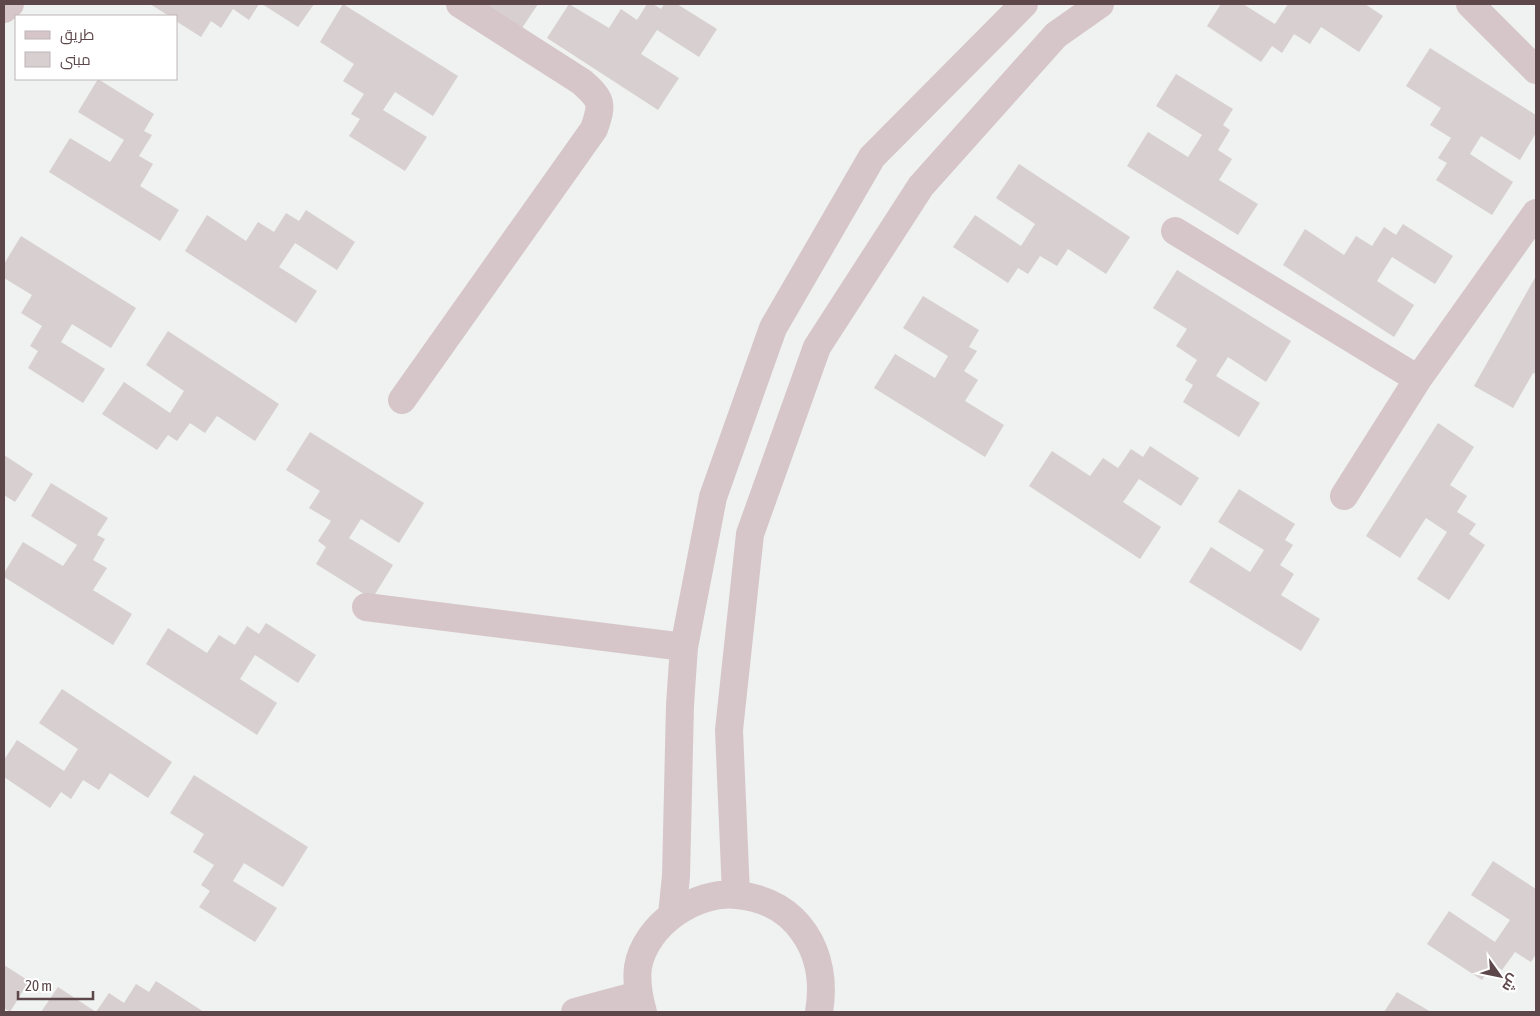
<svg xmlns="http://www.w3.org/2000/svg" width="1540" height="1016" font-family="'Asap Condensed',Cairo,sans-serif">
<style>
.building{fill:#d7cfd0}
.lines{fill:none;stroke-linecap:round;stroke-linejoin:round}
.street{stroke:#d6c6c9;stroke-width:28}
</style>
<rect width="100%" height="100%" fill="#eff2f0"/>
<path class="building" d="M150 4H259L249 20 233 9 221 28 211 21 201 37 176 21V16H169Z
M262 4H314L298 27Z
M343 4 458 76 433 116 395 92 383 110 427 137 405 171 349 136 360 119 351 114 364 94 343 81 354 64 320 42Z
M483 4H538L522 28Z
M569 4 609 28 621 9 637 20 647 4H653L661 9 664 4H677L717 29 699 57 657 30 641 54 679 78 658 110 547 38Z
M1221 4H1243L1275 24 1288 4H1365L1383 16 1359 52 1321 27 1310 44 1294 34 1282 53 1272 46 1261 62 1207 26Z
M1430 48 1536 115V133L1520 160 1481 136 1470 154 1513 182 1492 215 1436 180 1447 163 1438 158 1451 138 1430 125 1441 108 1406 86Z
M1176 74 1233 109 1223 125 1230 130 1218 150 1232 159 1219 180 1258 204 1238 235 1127 166 1148 132 1188 157 1202 135 1156 106Z
M98 79 154 114 144 131 152 135 139 156 153 164 140 186 179 210 160 241 49 172 70 138 110 162 124 140 78 112Z
M1019 164 1130 237 1106 274 1068 249 1057 266 1040 256 1028 274 1018 268 1008 283 953 247 975 215 1021 246 1035 224 996 198Z
M306 210 355 242 337 270 295 243 279 267 317 291 296 323 185 251 207 215 246 241 258 222 274 232 286 213 299 221Z
M1403 224 1453 256 1435 284 1392 257 1377 281 1414 305 1394 337 1283 265 1305 229 1344 255 1356 236 1372 246 1384 227 1396 235Z
M21 236 136 308 111 348 72 324 61 342 105 369 83 403 28 368 38 351 30 346 42 326 21 313 32 295 4 278V264Z
M1177 270 1291 341 1266 382 1228 357 1216 376 1260 403 1239 437 1183 402 1193 385 1185 380 1197 360 1176 346 1187 329 1153 308Z
M1536 276V374L1533 373 1513 408 1474 386Z
M923 296 979 330 969 347 977 351 964 371 978 380 965 401 1004 425 985 457 874 388 895 354 935 378 948 356 903 328Z
M168 331 279 404 255 441 217 416 205 433 190 423 177 441 168 435 157 450 102 414 124 382 170 413 184 391 146 365Z
M1438 423 1474 447 1450 485 1467 496 1457 512 1476 524 1469 534 1485 545 1449 600 1417 579 1447 532 1426 518 1400 558 1366 536Z
M310 432 424 503 399 543 361 519 349 538 393 565 372 599 316 564 326 547 318 541 331 521 309 508 320 491 286 470Z
M1150 446 1199 478 1181 506 1139 479 1123 502 1161 527 1140 559 1029 486 1052 451 1090 476 1103 458 1118 468 1131 449 1143 457Z
M4 455 33 474 15 502 4 495Z
M51 483 108 518 97 535 105 539 93 560 107 568 93 590 132 614 113 645 4 577V573L23 542 63 566 77 545 31 516Z
M1239 489 1295 524 1285 540 1293 545 1280 565 1294 574 1281 595 1320 619 1301 651 1189 582 1211 547 1250 572 1264 550 1218 522Z
M266 623 316 655 298 683 255 655 240 679 277 703 257 735 146 664 168 628 207 653 219 635 235 645 247 626 259 634Z
M62 689 172 762 148 798 110 773 99 790 83 780 71 799 61 792 50 808 4 777V760L17 740 64 771 78 749 39 723Z
M194 775 308 847 283 887 244 863 233 881 277 908 255 942 199 907 210 891 201 885 214 865 193 852 204 834 170 813Z
M1493 861 1536 889V954L1531 962 1515 952 1502 970 1493 964 1482 980 1427 944 1449 911 1495 942 1510 920 1471 895Z
M4 965 29 981 10 1012 4 1008Z
M156 981 204 1012H41L58 987 96 1012 109 993 124 1003 136 984 149 992Z
M1397 992 1431 1012H1384Z"/>
<g class="lines">
<path class="street" d="M1470 4 1536 70
M4 9 10 4
M1175 231 1418 379
M402 400 594 129C603 103 602 100 582 82L460 4
M1344 496 1418 379 1536 213
M366 607 684 647
M736 894 729 730 750 534 817 347 921 186 1056 35 1100 4
M672 915 676 876 680 705 684 647 713 497 773 328 872 157 1024 4
M575 1012 638 995
M643 1012C639 998 636 982 638 967 645 925 696 890 737 895 799 901 829 954 819 1012"/>
</g>
<rect width="1540" height="1016" fill="none" stroke="#5d474b" stroke-width="10"/>
<rect x="15" y="15" width="162" height="65" fill="#ffffff" stroke="#beb5b7"/>
<rect x="25" y="31" width="25" height="8" fill="#d6c6c9" stroke="#beb5b7"/>
<text x="60" y="40" font-size="15" fill="#5d474b">طريق</text>
<rect x="25" y="52" width="25" height="15" fill="#d7cfd0" stroke="#beb5b7"/>
<text x="60" y="65" font-size="15" fill="#5d474b">مبنى</text>
<g transform="translate(1500 976) rotate(123)" stroke="#ffffff" stroke-width="4" paint-order="stroke">
<path d="M0-4L9 19L0 12L-9 19Z" fill="#5d474b"/>
<text y="-8" font-size="14" font-weight="bold" text-anchor="middle" fill="#5d474b">ش</text>
</g>
<path d="M18 991v8h75v-8" fill="none" stroke="#5d474b" stroke-width="2.5"/>
<text x="25" y="991" font-size="15" fill="#5d474b" stroke="#ffffff" stroke-width="4" paint-order="stroke">20 m</text>
</svg>
